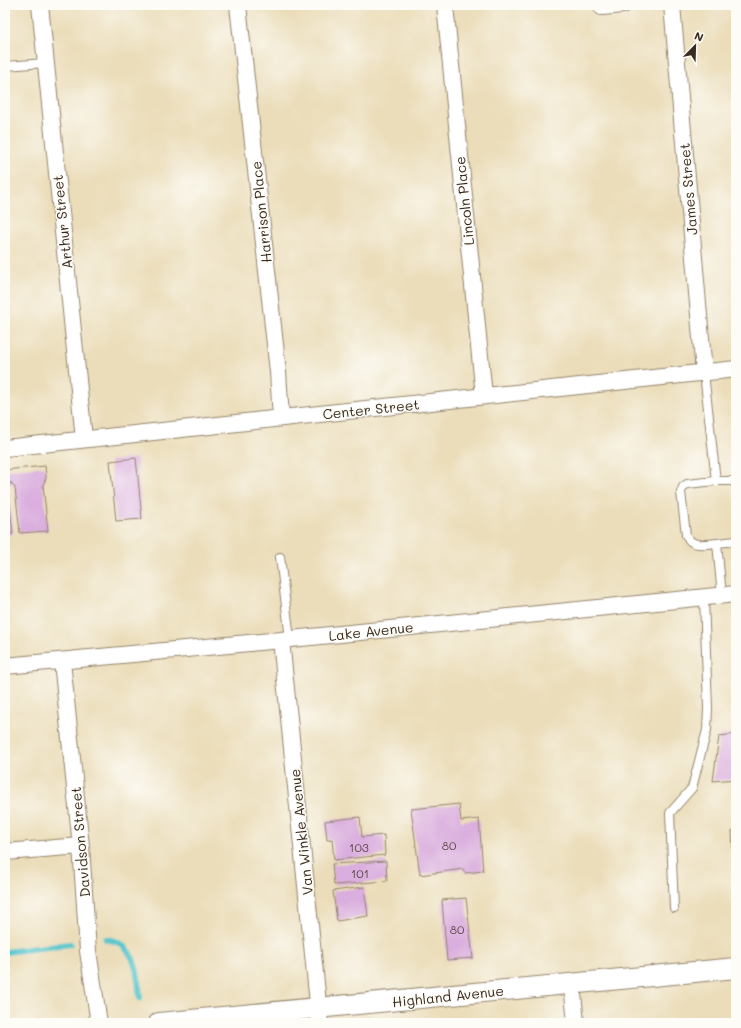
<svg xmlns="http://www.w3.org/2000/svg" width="741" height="1028" font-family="Mali,sans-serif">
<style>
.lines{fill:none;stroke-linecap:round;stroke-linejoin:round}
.stream{stroke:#58c6cd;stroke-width:6}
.building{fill:#daaede}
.service-casing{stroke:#93846c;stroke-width:10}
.minor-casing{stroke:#93846c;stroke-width:18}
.tertiary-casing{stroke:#93846c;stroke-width:22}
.service{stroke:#fff;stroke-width:8}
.minor{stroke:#fff;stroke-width:16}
.tertiary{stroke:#fff;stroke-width:20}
.labels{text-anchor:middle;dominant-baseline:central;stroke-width:3;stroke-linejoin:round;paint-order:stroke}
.number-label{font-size:12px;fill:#634b4e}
.street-label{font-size:14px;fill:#3b2a1e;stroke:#fdfcf7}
</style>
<rect width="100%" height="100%" fill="#fdfcf7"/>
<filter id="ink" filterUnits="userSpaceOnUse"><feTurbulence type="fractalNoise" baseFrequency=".025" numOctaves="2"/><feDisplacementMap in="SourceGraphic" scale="8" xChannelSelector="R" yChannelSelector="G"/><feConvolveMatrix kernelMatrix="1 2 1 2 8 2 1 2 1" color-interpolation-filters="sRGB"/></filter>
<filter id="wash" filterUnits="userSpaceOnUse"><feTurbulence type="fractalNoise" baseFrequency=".012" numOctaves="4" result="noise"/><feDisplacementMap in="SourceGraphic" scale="16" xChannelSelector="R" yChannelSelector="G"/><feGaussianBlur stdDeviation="0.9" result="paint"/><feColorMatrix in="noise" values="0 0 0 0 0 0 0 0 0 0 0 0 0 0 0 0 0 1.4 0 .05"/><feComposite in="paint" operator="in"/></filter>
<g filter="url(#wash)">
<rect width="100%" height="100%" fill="#ebddb9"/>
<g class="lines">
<path class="stream" d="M106 939C110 940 117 941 121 944 138 957 138 978 140 998
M5 952 70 944"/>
</g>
<g id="blocks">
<path class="building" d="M136 458 142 519 116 521 110 461Z
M45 466 46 478 43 485 48 531 20 533 15 488 11 482 8 489 13 534 5 535V470Z
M736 734V779L713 781 719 736Z
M459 804 461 821 479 819 483 871 465 873 463 869 420 875 411 809Z
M360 817 362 837 384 835 385 855 334 860 332 839 327 840 325 821Z
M732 831H736V893H735Z
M386 861 387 881 334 885 332 864Z
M364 887 368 916 337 921 333 891Z
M466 898 473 958 447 960 442 900Z"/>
</g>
</g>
<g filter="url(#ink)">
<use href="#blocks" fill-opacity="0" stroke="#93846c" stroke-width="1"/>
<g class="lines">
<g class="service-casing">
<path id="service" d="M5 66 46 63
M704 373 716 481 687 484 683 487 681 492 686 535C691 548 706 544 717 543L722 596
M716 481H731L736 483
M717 543 736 541
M280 557 290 639
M674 908 670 813 692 788 707 730 708 708 704 598"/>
</g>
<g class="minor-casing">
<path id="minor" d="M40 5 84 439
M238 5 278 372 281 418
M445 5 484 396
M672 5 704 373
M602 7 623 5
M5 448 736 369
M281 640 320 1023
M62 661 81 846 88 951 99 1023
M5 666 281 640 736 594
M5 852 81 846
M572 984 576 1023"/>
</g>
<g class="tertiary-casing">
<path id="tertiary" d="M159 1023 736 968"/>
</g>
<use href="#service" class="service"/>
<use href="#minor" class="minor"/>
<use href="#tertiary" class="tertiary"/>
</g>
</g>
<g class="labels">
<g class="number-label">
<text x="449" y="845">80</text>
<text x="359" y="847">103</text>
<text x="360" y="873">101</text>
<text x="457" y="929">80</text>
</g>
<g class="street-label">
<text transform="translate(688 189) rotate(-95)">James Street</text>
<text transform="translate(464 201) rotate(-96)">Lincoln Place</text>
<text transform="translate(261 212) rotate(-96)">Harrison Place</text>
<text transform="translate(62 222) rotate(-96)">Arthur Street</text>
<text transform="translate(371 409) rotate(-6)">Center Street</text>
<text transform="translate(371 631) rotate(-6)">Lake Avenue</text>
<text transform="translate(301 832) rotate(-96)">Van Winkle Avenue</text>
<text transform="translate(80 842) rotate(-95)">Davidson Street</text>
<text transform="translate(448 996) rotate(-6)">Highland Avenue</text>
</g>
</g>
<rect width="741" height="1028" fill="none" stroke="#fdfcf7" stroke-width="20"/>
<g transform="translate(695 46) rotate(23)" stroke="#fdfcf7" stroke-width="3" paint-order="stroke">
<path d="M0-3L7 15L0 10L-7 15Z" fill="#3b2a1e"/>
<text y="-6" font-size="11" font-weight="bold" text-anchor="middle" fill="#3b2a1e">N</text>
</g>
</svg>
